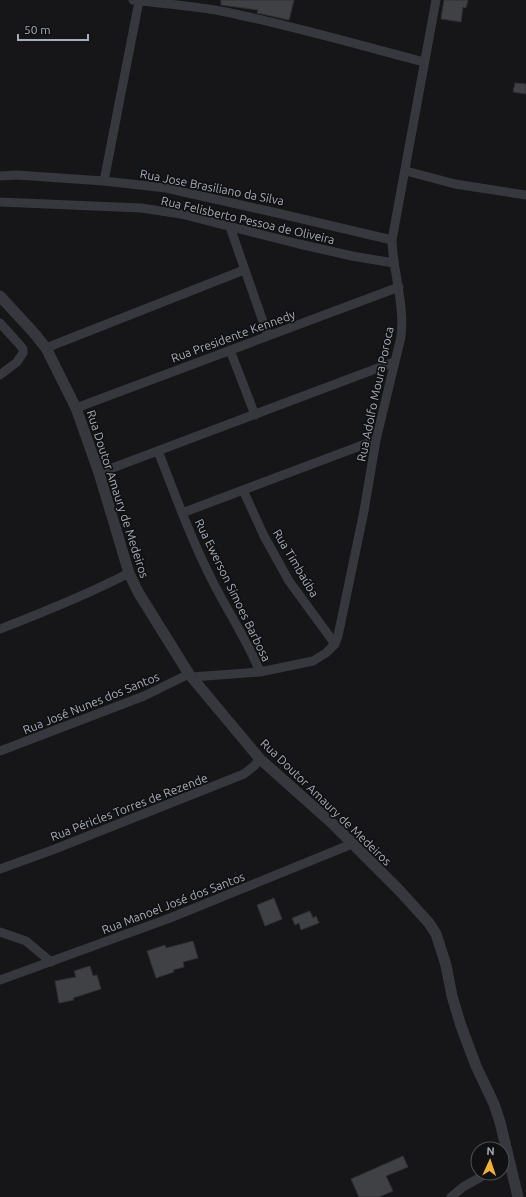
<svg xmlns="http://www.w3.org/2000/svg" width="526" height="1197" font-family="Ubuntu,sans-serif">
<style>
.building{fill:#404145;stroke:#303034}
.lines{fill:none;stroke-linecap:round;stroke-linejoin:round}
.minor{stroke:#37383d;stroke-width:9}
.tertiary{stroke:#37383d;stroke-width:11}
.labels{text-anchor:middle;dominant-baseline:central;stroke-width:3.5;stroke-linejoin:round;paint-order:stroke}
.street-label{font-size:12px;fill:#a8adb8;stroke:#111113}
</style>
<rect width="100%" height="100%" fill="#161618"/>
<path class="building" d="M221 0H294L289 20 257 13 258 10 221 5Z
M444 0H468L466 8 463 7 461 22 441 19Z
M515 83 526 84V94L513 92Z
M274 898 282 919 265 926 257 905Z
M310 911 313 918 316 916 319 923 301 930 299 923 295 925 292 918Z
M193 941 198 958 183 962 184 967 173 970 174 972 156 978 147 951 165 945 166 948Z
M90 966 93 976 97 975 101 989 73 998 74 1000 59 1003 55 981 76 977 74 971Z
M403 1156 408 1167 386 1176 393 1191 379 1197H359L351 1179Z"/>
<g class="lines">
<path class="minor" d="M133 0C164 4 196 6 226 12 293 26 359 45 424 62
M406 171 455 184 526 195
M0 176 17 175 104 181 166 188 277 213 392 240
M104 181 139 1
M0 202 141 208 181 214 299 244 352 256 394 263
M230 227 268 336
M0 323 19 344 23 349V353L17 362 0 375
M46 348 244 270
M230 350 255 415
M76 408 399 287
M158 451C176 497 192 542 215 586 230 615 248 642 260 672
M99 473 394 362
M243 490 264 536 289 581 335 644
M182 513 376 440
M0 629C44 612 87 595 129 573
M192 677 260 672 313 661 326 653 335 644 338 636 364 511 376 440 401 337C405 304 393 273 392 240L436 0
M0 751 144 696 189 674
M0 869 55 849 244 774 254 766 260 759
M0 932 26 941 51 962
M0 980 170 918 352 844
M502 1166 510 1163
M451 1197 463 1187 488 1173"/>
<path class="tertiary" d="M0 296 34 333 46 348 76 408 99 473 129 573 138 592 189 674 260 759 334 825 399 890 429 923 436 934 446 965 452 996 461 1026 476 1066 494 1104 500 1122 518 1197"/>
</g>
<g class="labels">
<g class="street-label">
<text transform="translate(212 187) rotate(11)">Rua Jose Brasiliano da Silva</text>
<text transform="translate(248 220) rotate(13)">Rua Felisberto Pessoa de Oliveira</text>
<text transform="translate(233 336) rotate(-20)">Rua Presidente Kennedy</text>
<text transform="translate(375 394) rotate(-78)">Rua Adolfo Moura Poroca</text>
<text transform="translate(118 494) rotate(72)">Rua Doutor Amaury de Medeiros</text>
<text transform="translate(296 563) rotate(59)">Rua Timbaúba</text>
<text transform="translate(233 590) rotate(64)">Rua Ewerson Simoes Barbosa</text>
<text transform="translate(91 703) rotate(-22)">Rua José Nunes dos Santos</text>
<text transform="translate(326 802) rotate(44)">Rua Doutor Amaury de Medeiros</text>
<text transform="translate(129 807) rotate(-21)">Rua Péricles Torres de Rezende</text>
<text transform="translate(173 903) rotate(-21)">Rua Manoel José dos Santos</text>
</g>
</g>
<g transform="translate(490 1161) rotate(3)"><circle r="19" fill="#111113" stroke="#4d4f55"/>
<path d="M0-3L7 15L0 10L-7 15Z" fill="#f2b134"/>
<text y="-6" font-size="11" font-weight="bold" text-anchor="middle" fill="#a8adb8">N</text>
</g>
<path d="M18 34v6h70v-6" fill="none" stroke="#a8adb8" stroke-width="2"/>
<text x="24" y="34" font-size="12" fill="#a8adb8" stroke="#111113" stroke-width="3" paint-order="stroke">50 m</text>
</svg>
